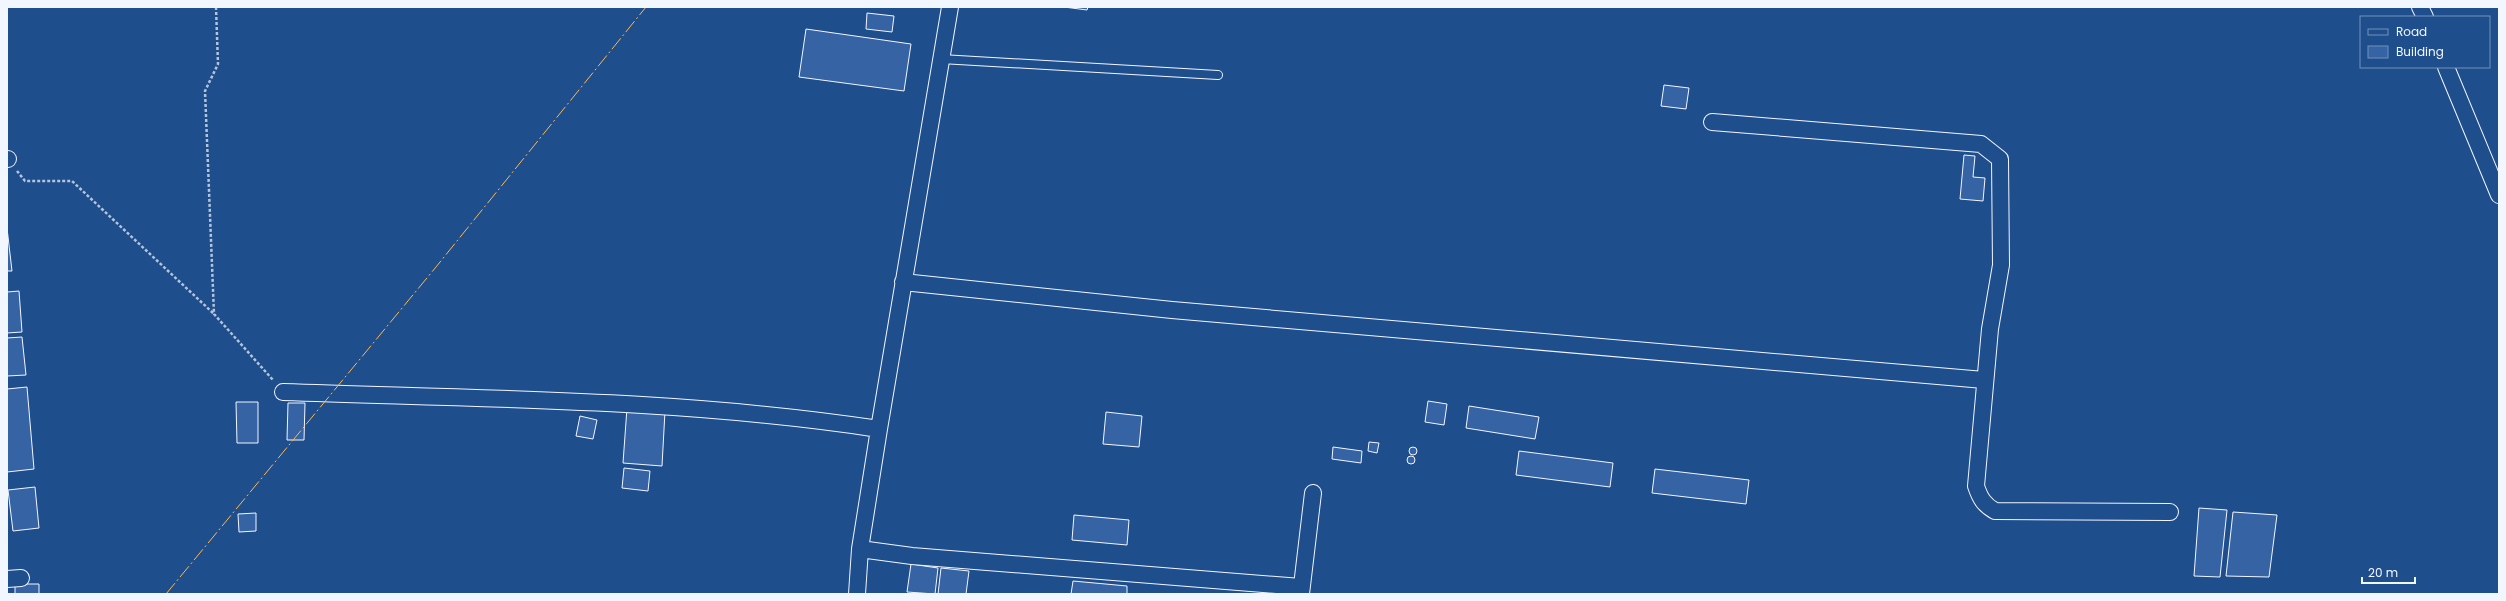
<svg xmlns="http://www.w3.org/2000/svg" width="2506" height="601" font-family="Poppins,sans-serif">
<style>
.building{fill:#3563a3;stroke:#f2f6ff}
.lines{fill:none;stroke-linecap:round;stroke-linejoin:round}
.service-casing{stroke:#f2f6ff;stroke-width:10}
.minor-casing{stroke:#f2f6ff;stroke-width:18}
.path{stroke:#b3c4dc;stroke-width:2.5;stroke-dasharray:3 2;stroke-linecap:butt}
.service{stroke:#1f4e8c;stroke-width:8}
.minor{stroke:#1f4e8c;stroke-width:16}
.power{stroke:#ffb74d;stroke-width:1;stroke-dasharray:14 3 2 3;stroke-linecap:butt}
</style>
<rect width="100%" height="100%" fill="#1f4e8c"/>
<!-- building -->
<path class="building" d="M 1064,7 L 1088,7 L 1087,10 Z
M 867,13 L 894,16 L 892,32 L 866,29 Z
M 806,29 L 911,44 L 904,91 L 799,77 Z
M 1664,85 L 1689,88 L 1686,109 L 1661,106 Z
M 1964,155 L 1975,156 L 1973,177 L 1985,178 L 1983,201 L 1960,199 Z
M 7,228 L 12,271 L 7,271 Z
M 19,291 L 22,332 L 7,333 L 7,292 Z
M 22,337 L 26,375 L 7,376 L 7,338 Z
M 27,387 L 34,469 L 7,472 L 7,389 Z
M 1428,401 L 1447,404 L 1444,425 L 1425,422 Z
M 236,402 L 258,402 L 258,443 L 237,443 Z
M 288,403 L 305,403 L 304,440 L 287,440 Z
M 1469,406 L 1539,417 L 1535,439 L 1466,428 Z
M 627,408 L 665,411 L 662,466 L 623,463 Z
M 1106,412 L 1142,416 L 1139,447 L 1103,444 Z
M 580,416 L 597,420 L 593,439 L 576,436 Z
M 1369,442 L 1379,443 L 1377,453 L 1368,451 Z
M1409 451a4 4 0 1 1 8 0a4 4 0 1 1-8 0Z
M 1333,447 L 1362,451 L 1361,463 L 1332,459 Z
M 1519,451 L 1613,463 L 1610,487 L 1516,475 Z
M1407 460a4 4 0 1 1 8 0a4 4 0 1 1-8 0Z
M 624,468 L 650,471 L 648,491 L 622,488 Z
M 1655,469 L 1749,480 L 1746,504 L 1652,493 Z
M 35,487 L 39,528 L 13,531 L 8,490 Z
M 2199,508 L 2227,510 L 2220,577 L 2194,576 Z
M 2233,512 L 2277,515 L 2269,577 L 2226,576 Z
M 256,513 L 256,531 L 239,532 L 238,514 Z
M 1074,515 L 1129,520 L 1127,545 L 1072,540 Z
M 911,564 L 938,568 L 935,594 L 907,592 Z
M 941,568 L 969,571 L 966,594 L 938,594 Z
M 1073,581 L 1127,586 L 1127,594 L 1071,594 Z
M 15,584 L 39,584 L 39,594 L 15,594 Z"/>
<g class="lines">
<defs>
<path id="service" d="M 941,59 L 1218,75"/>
<path id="minor" d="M 2420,7 L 2425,17
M 2446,67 L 2499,195
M 1712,122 L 1981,144 L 2000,159 L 2001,265 L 1990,329 L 1976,486 C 1980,498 1984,505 1995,511 L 2170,512
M 7,159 L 8,159
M 903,282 L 1172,310 L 1984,380
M 283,392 C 482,399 682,399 879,429
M 860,549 L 912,556 L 1301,587
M 7,579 L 21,578
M 857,594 L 860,549 L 879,429 L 950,7
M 1301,594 L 1313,493"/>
</defs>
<!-- service casing -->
<use href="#service" class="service-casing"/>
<!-- minor casing -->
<use href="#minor" class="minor-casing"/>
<!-- path -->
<path class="path" d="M 216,7 L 218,64 L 205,91 L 214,314 L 273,380
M 17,171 L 25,181 L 72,181 L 213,313"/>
<!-- service -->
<use href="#service" class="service"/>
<!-- minor -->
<use href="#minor" class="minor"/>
<!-- power -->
<path class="power" d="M 166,594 L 436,267 L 646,7"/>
</g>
<!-- border -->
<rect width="2506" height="601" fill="none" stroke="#f2f6ff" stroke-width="16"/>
<!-- legend -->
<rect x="2360" y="16" width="130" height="52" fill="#1f4e8c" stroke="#7391ba"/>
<rect x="2368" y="29" width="20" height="6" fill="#1f4e8c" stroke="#7391ba"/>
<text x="2396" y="36" font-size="12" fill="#f2f6ff">Road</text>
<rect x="2368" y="46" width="20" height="12" fill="#3563a3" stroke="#7391ba"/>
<text x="2396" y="56" font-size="12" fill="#f2f6ff">Building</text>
<!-- scale -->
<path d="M2362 577v6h53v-6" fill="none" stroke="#f2f6ff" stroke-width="2"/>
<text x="2368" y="577" font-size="12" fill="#f2f6ff" stroke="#1f4e8c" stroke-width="3" paint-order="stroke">20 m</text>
</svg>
